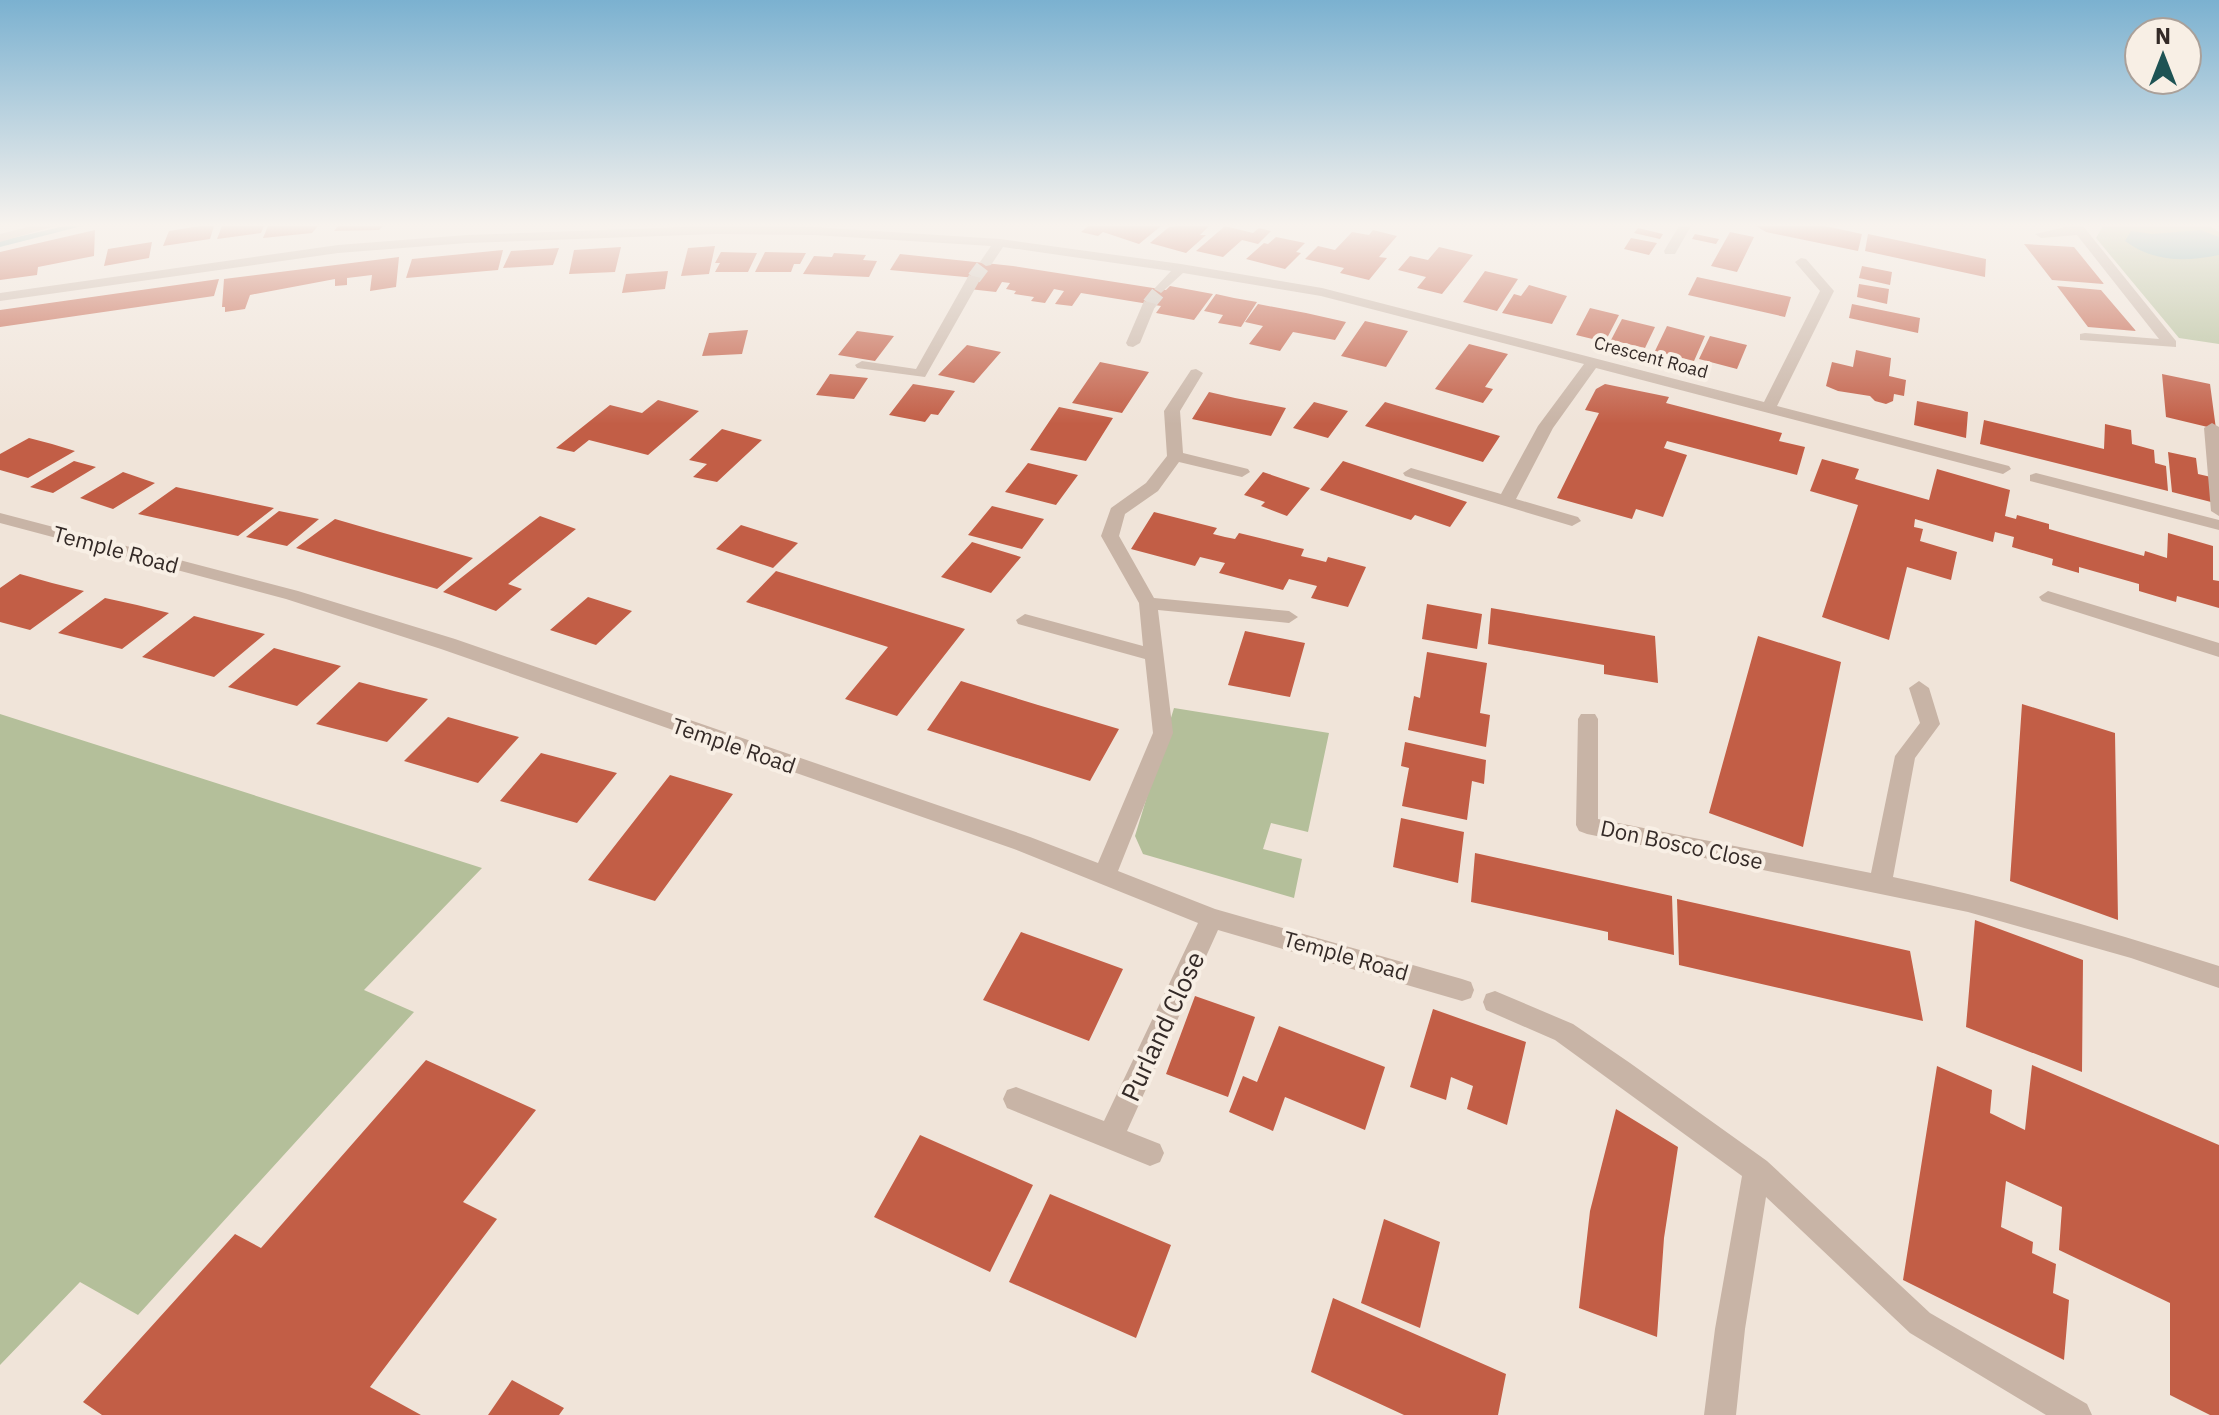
<svg xmlns="http://www.w3.org/2000/svg" width="2219" height="1415" font-family="'IBM Plex Sans',sans-serif">
<style>
.green{fill:#b4bf9a}
.water{fill:#79acac}
.lines{fill:none;stroke-linecap:round;stroke-linejoin:round}
.stream{fill:#79acac;fill-rule:evenodd}
.building{fill:#c25e46}
.minor-tunnel{stroke:#cabfb5;stroke-width:14;stroke-dasharray:14 7;stroke-linecap:butt}
.minor{fill:#c8b4a6;fill-rule:evenodd}
.labels{text-anchor:middle;dominant-baseline:central;stroke-width:8;stroke-linejoin:round;paint-order:stroke}
.far-street-label{font-size:18px;fill:#342a27;stroke:#f8efe5}
.street-label{font-size:22px;fill:#342a27;stroke:#f8efe5}
.near-street-label{font-size:26px;fill:#342a27;stroke:#f8efe5}
</style>
<rect width="100%" height="100%" fill="#f0e4d9"/>
<!-- green -->
<path class="green" d="M 2103,226 L 2210,226 L 2219,232 L 2219,344 L 2179,338 L 2096,238 Z
M 1174,708 L 1329,733 L 1308,832 L 1271,823 L 1263,849 L 1302,859 L 1294,898 L 1143,854 L 1135,836 Z
M 0,714 L 482,868 L 364,990 L 414,1012 L 138,1315 L 80,1282 L 0,1365 Z"/>
<!-- water -->
<path class="water" d="M 2201,230 L 2219,237 L 2219,255 C 2185,262 2153,262 2125,241 L 2131,231 L 2152,234 Z"/>
<g class="lines">
<!-- stream -->
<path class="stream" d="M 65,226 L 82,226 L 0,247 L 0,241 Z"/>
</g>
<!-- building -->
<path class="building" d="M 200,226 L 214,226 L 210,239 L 163,246 L 169,231 Z
M 222,226 L 264,226 L 261,233 L 217,239 Z
M 268,226 L 318,226 L 312,233 L 263,238 Z
M 338,226 L 383,226 L 379,230 L 334,231 Z
M 1088,226 L 1161,226 L 1139,244 L 1103,232 L 1098,236 L 1081,232 Z
M 1176,226 L 1209,226 L 1200,235 L 1206,235 L 1186,253 L 1150,243 L 1169,227 Z
M 1225,226 L 1253,233 L 1259,228 L 1271,231 L 1258,244 L 1242,240 L 1223,257 L 1196,251 Z
M 1756,226 L 1825,226 L 1862,234 L 1858,251 L 1766,232 Z
M 1638,228 L 1663,234 L 1660,239 L 1634,233 Z
M 95,230 L 94,256 L 38,267 L 37,275 L 0,280 L 0,252 Z
M 1373,230 L 1397,236 L 1379,257 L 1387,258 L 1369,280 L 1340,273 L 1344,268 L 1305,259 L 1318,246 L 1335,250 L 1352,232 L 1369,235 Z
M 1730,232 L 1754,237 L 1737,272 L 1711,266 Z
M 1695,234 L 1719,239 L 1716,244 L 1692,239 Z
M 1868,234 L 1986,259 L 1985,277 L 1865,251 Z
M 1276,237 L 1305,243 L 1296,252 L 1301,253 L 1285,269 L 1246,259 L 1264,243 L 1268,244 Z
M 1631,238 L 1657,243 L 1649,255 L 1624,249 Z
M 152,242 L 149,258 L 104,266 L 108,249 Z
M 2024,244 L 2074,247 L 2104,284 L 2052,280 Z
M 715,246 L 709,274 L 681,276 L 688,248 Z
M 621,247 L 615,272 L 569,274 L 574,250 Z
M 1439,247 L 1473,255 L 1442,294 L 1417,288 L 1426,277 L 1398,270 L 1410,256 L 1428,260 Z
M 559,248 L 553,265 L 503,268 L 511,251 Z
M 503,250 L 498,270 L 406,278 L 412,259 Z
M 721,252 L 757,253 L 748,272 L 715,272 L 720,263 L 715,263 Z
M 765,252 L 806,253 L 800,264 L 794,264 L 791,272 L 755,272 Z
M 834,253 L 866,255 L 863,260 L 877,261 L 869,277 L 803,274 L 814,256 L 832,257 Z
M 900,254 L 1013,266 L 1166,290 L 1170,286 L 1213,294 L 1194,320 L 1156,313 L 1161,306 L 1081,293 L 1072,306 L 1055,304 L 1064,291 L 1054,289 L 1045,303 L 1031,301 L 1034,297 L 1014,294 L 1016,291 L 1006,289 L 1010,283 L 1002,282 L 996,292 L 969,289 L 976,278 L 890,270 Z
M 399,257 L 396,287 L 370,291 L 372,275 L 347,278 L 347,285 L 335,286 L 335,279 L 250,295 L 245,309 L 225,312 L 225,307 L 222,307 L 224,279 Z
M 1862,266 L 1892,272 L 1890,285 L 1859,278 Z
M 668,271 L 665,289 L 622,293 L 626,274 Z
M 1485,271 L 1518,279 L 1497,311 L 1463,302 Z
M 1697,277 L 1791,297 L 1785,317 L 1688,295 Z
M 219,279 L 214,296 L 0,327 L 0,310 Z
M 1859,284 L 1889,289 L 1887,304 L 1857,297 Z
M 1529,285 L 1567,296 L 1552,324 L 1502,313 L 1514,294 L 1521,296 Z
M 2057,286 L 2101,290 L 2136,331 L 2088,327 Z
M 1216,294 L 1234,298 L 1257,302 L 1241,327 L 1218,323 L 1223,315 L 1204,311 Z
M 1258,304 L 1306,313 L 1346,322 L 1335,340 L 1293,332 L 1280,351 L 1249,344 L 1263,326 L 1245,322 Z
M 1852,304 L 1920,318 L 1918,333 L 1849,318 Z
M 1590,308 L 1619,315 L 1605,342 L 1576,335 Z
M 1622,319 L 1655,327 L 1645,348 L 1611,340 Z
M 1365,321 L 1408,331 L 1386,367 L 1341,356 Z
M 1667,326 L 1705,336 L 1694,361 L 1655,351 Z
M 748,330 L 742,354 L 702,356 L 709,333 Z
M 857,331 L 894,336 L 875,361 L 838,355 Z
M 1710,336 L 1747,345 L 1737,369 L 1699,359 Z
M 1469,344 L 1508,354 L 1485,387 L 1493,389 L 1483,403 L 1435,389 Z
M 967,345 L 1001,352 L 974,383 L 938,375 Z
M 1856,350 L 1891,358 L 1889,376 L 1906,380 L 1904,396 L 1894,394 L 1893,401 L 1886,404 L 1875,401 L 1870,396 L 1838,391 L 1826,386 L 1832,362 L 1853,367 Z
M 1100,362 L 1149,372 L 1122,413 L 1072,403 Z
M 830,374 L 868,378 L 854,399 L 816,395 Z
M 2162,374 L 2210,384 L 2216,429 L 2166,417 Z
M 913,384 L 955,391 L 938,415 L 931,414 L 925,422 L 889,415 Z
M 1605,384 L 1669,397 L 1666,403 L 1782,433 L 1779,441 L 1805,447 L 1797,475 L 1667,441 L 1664,448 L 1687,455 L 1663,517 L 1636,509 L 1632,519 L 1557,498 L 1599,413 L 1585,410 L 1596,389 Z
M 1209,392 L 1235,398 L 1286,408 L 1271,436 L 1192,419 Z
M 658,400 L 699,411 L 648,455 L 589,440 L 574,452 L 556,448 L 610,405 L 642,413 Z
M 1917,401 L 1968,412 L 1966,438 L 1914,425 Z
M 1314,402 L 1348,411 L 1328,438 L 1293,428 Z
M 1385,402 L 1500,436 L 1483,462 L 1365,426 Z
M 1059,407 L 1113,418 L 1086,461 L 1030,450 Z
M 1984,420 L 2104,449 L 2105,424 L 2131,430 L 2132,444 L 2154,450 L 2155,463 L 2166,466 L 2168,491 L 1980,444 Z
M 722,429 L 762,440 L 717,482 L 693,477 L 707,464 L 689,460 Z
M 29,438 L 52,444 L 75,451 L 28,478 L 0,470 L 0,454 Z
M 2168,452 L 2196,458 L 2198,474 L 2211,477 L 2215,503 L 2172,492 Z
M 1822,459 L 1859,469 L 1855,479 L 1929,500 L 1937,469 L 2010,490 L 2005,516 L 2016,519 L 2017,515 L 2049,524 L 2049,529 L 2144,556 L 2145,551 L 2167,558 L 2168,533 L 2213,546 L 2213,580 L 2219,581 L 2219,608 L 2177,596 L 2176,602 L 2139,591 L 2139,584 L 2079,567 L 2079,573 L 2052,565 L 2053,559 L 2012,547 L 2014,537 L 1995,532 L 1993,542 L 1915,519 L 1914,527 L 1923,529 L 1920,541 L 1957,552 L 1951,580 L 1907,567 L 1889,640 L 1822,617 L 1858,505 L 1810,491 Z
M 74,461 L 96,467 L 53,493 L 30,487 Z
M 1343,461 L 1467,502 L 1450,527 L 1415,515 L 1411,520 L 1320,490 Z
M 1028,463 L 1078,475 L 1056,505 L 1005,492 Z
M 123,472 L 155,483 L 113,509 L 80,498 Z
M 1263,472 L 1310,488 L 1287,516 L 1261,506 L 1265,502 L 1244,495 Z
M 176,487 L 241,501 L 274,508 L 238,536 L 138,514 Z
M 992,506 L 1044,519 L 1022,549 L 968,535 Z
M 279,511 L 319,519 L 287,546 L 246,537 Z
M 1154,512 L 1217,528 L 1213,534 L 1225,537 L 1235,539 L 1239,533 L 1304,549 L 1301,556 L 1314,559 L 1326,562 L 1328,557 L 1366,567 L 1348,607 L 1311,598 L 1317,586 L 1289,579 L 1283,590 L 1219,573 L 1225,563 L 1200,557 L 1195,566 L 1131,549 Z
M 540,516 L 576,529 L 508,584 L 522,589 L 496,611 L 443,592 Z
M 335,519 L 380,532 L 473,558 L 437,589 L 296,548 Z
M 741,525 L 798,543 L 773,568 L 716,549 Z
M 972,542 L 1021,557 L 991,593 L 941,577 Z
M 776,571 L 965,629 L 897,716 L 845,699 L 888,647 L 746,602 Z
M 20,574 L 52,583 L 84,591 L 30,630 L 0,622 L 0,588 Z
M 588,597 L 632,611 L 596,645 L 550,630 Z
M 105,598 L 137,605 L 169,613 L 122,649 L 58,633 Z
M 1427,604 L 1482,614 L 1477,649 L 1422,639 Z
M 1491,608 L 1655,636 L 1658,683 L 1604,674 L 1604,665 L 1488,644 Z
M 194,616 L 229,625 L 265,634 L 214,677 L 142,657 Z
M 1245,631 L 1305,643 L 1290,697 L 1228,685 Z
M 1758,636 L 1841,662 L 1803,847 L 1709,813 Z
M 274,648 L 307,657 L 341,666 L 297,706 L 228,687 Z
M 1427,652 L 1487,663 L 1480,713 L 1490,715 L 1486,747 L 1408,730 L 1414,696 L 1420,698 Z
M 961,681 L 1038,705 L 1119,729 L 1090,781 L 927,730 Z
M 359,682 L 394,691 L 428,699 L 387,742 L 316,724 Z
M 2022,704 L 2115,733 L 2118,920 L 2010,881 Z
M 448,717 L 483,727 L 519,737 L 478,783 L 404,761 Z
M 1405,742 L 1486,760 L 1484,784 L 1472,781 L 1467,820 L 1402,806 L 1409,768 L 1401,766 Z
M 541,753 L 617,773 L 577,823 L 500,801 Z
M 670,775 L 733,794 L 655,901 L 588,880 Z
M 1401,818 L 1464,832 L 1458,883 L 1393,867 Z
M 1475,853 L 1672,896 L 1674,955 L 1608,940 L 1608,932 L 1471,902 Z
M 1677,899 L 1910,951 L 1923,1021 L 1679,965 Z
M 1975,920 L 2083,960 L 2082,1072 L 1966,1027 Z
M 1021,932 L 1123,969 L 1089,1041 L 983,1000 Z
M 1195,996 L 1255,1017 L 1228,1097 L 1166,1074 Z
M 1433,1009 L 1526,1042 L 1507,1125 L 1467,1109 L 1473,1086 L 1451,1077 L 1446,1100 L 1410,1087 Z
M 1279,1026 L 1385,1067 L 1365,1130 L 1285,1097 L 1273,1131 L 1229,1112 L 1243,1076 L 1257,1082 Z
M 426,1060 L 536,1110 L 463,1202 L 497,1219 L 370,1387 L 421,1415 L 102,1415 L 83,1402 L 235,1234 L 261,1248 Z
M 2032,1065 L 2219,1145 L 2219,1415 L 2210,1415 L 2170,1395 L 2170,1303 L 2059,1250 L 2062,1207 L 2006,1181 L 2001,1227 L 2033,1242 L 2032,1253 L 2056,1264 L 2053,1293 L 2069,1300 L 2064,1360 L 1903,1280 L 1937,1066 L 1992,1090 L 1990,1113 L 2025,1130 Z
M 1616,1109 L 1678,1147 L 1664,1238 L 1657,1337 L 1579,1308 L 1590,1211 Z
M 920,1135 L 1033,1185 L 990,1272 L 874,1217 Z
M 1050,1194 L 1171,1245 L 1136,1338 L 1009,1282 Z
M 1384,1219 L 1440,1242 L 1420,1328 L 1361,1303 Z
M 1333,1298 L 1506,1374 L 1498,1415 L 1404,1415 L 1311,1372 Z
M 512,1380 L 564,1408 L 559,1415 L 488,1415 Z"/>
<g class="lines">
<!-- minor-tunnel -->
<path class="minor-tunnel" d="M 974,278 L 986,262
M 1149,304 L 1161,289"/>
<!-- minor -->
<path class="minor" d="M 32,226 L 55,226 L 0,242 L 0,234 Z
M 712,226 L 814,227 L 1000,239 L 1181,264 L 1322,288 L 1764,402 L 1820,291 L 1795,262 L 1801,258 L 1806,259 L 1834,291 L 1777,406 L 2009,466 L 2011,469 L 2003,474 L 1596,368 L 1553,428 L 1516,499 L 1578,517 L 1581,521 L 1572,526 L 1405,476 L 1403,473 L 1411,468 L 1501,494 L 1538,426 L 1584,364 L 1321,296 L 1183,273 L 1161,293 L 1154,289 L 1171,271 L 1003,247 L 991,265 L 986,266 L 980,262 L 991,246 L 814,235 L 716,234 L 467,243 L 338,253 L 0,301 L 0,293 L 338,245 L 467,235 Z
M 1679,226 L 1691,226 L 1675,254 L 1665,254 L 1664,251 Z
M 2070,226 L 2083,226 L 2176,341 L 2176,347 L 2080,340 L 2080,334 L 2085,333 L 2159,339 L 2077,235 L 2041,238 L 2035,234 Z
M 969,275 L 981,278 L 925,377 L 857,368 L 855,365 L 862,361 L 916,369 Z
M 1144,301 L 1156,304 L 1140,343 L 1133,347 L 1128,346 L 1126,343 Z
M 1196,369 L 1203,373 L 1180,411 L 1183,453 L 1248,469 L 1250,472 L 1242,477 L 1179,462 L 1158,491 L 1125,514 L 1119,536 L 1154,598 L 1289,611 L 1298,617 L 1289,623 L 1158,610 L 1173,733 L 1118,871 L 1215,909 L 1462,979 L 1471,982 L 1474,990 L 1471,998 L 1462,1001 L 1218,930 L 1127,1131 L 1160,1144 L 1164,1153 L 1160,1162 L 1150,1166 L 1007,1108 L 1003,1099 L 1007,1090 L 1016,1087 L 1104,1121 L 1198,923 L 1014,849 L 441,649 L 286,599 L 0,523 L 0,513 L 298,591 L 455,639 L 1030,837 L 1098,863 L 1153,733 L 1145,659 L 1018,624 L 1016,620 L 1025,614 L 1143,646 L 1139,603 L 1101,536 L 1111,508 L 1146,483 L 1167,456 L 1164,411 L 1191,370 Z
M 2212,423 L 2219,427 L 2219,516 L 2211,511 L 2204,428 Z
M 2036,473 L 2219,520 L 2219,530 L 2030,481 L 2030,475 Z
M 2048,591 L 2219,643 L 2219,657 L 2042,601 L 2039,597 Z
M 1919,681 L 1929,688 L 1940,724 L 1915,758 L 1893,877 C 2004,900 2112,932 2219,966 L 2219,988 L 2131,958 L 1968,912 L 1587,834 L 1579,831 L 1576,825 L 1578,719 L 1581,714 L 1595,714 L 1598,719 L 1598,819 L 1871,873 L 1895,756 L 1920,723 L 1909,688 Z
M 1495,991 L 1573,1024 L 1630,1063 L 1767,1161 L 1930,1313 L 2087,1404 L 2092,1415 L 2046,1415 L 1910,1333 L 1766,1197 L 1745,1329 L 1736,1415 L 1704,1415 L 1715,1329 L 1742,1176 L 1555,1040 L 1486,1010 L 1483,1002 L 1486,994 Z"/>
</g>
<!-- sky -->
<linearGradient id="sky" x2="0" y2="1"><stop stop-color="#7bb1d0"/><stop offset="0.53" stop-color="#f8f3ee"/><stop offset="1" stop-color="#f8f3ee" stop-opacity="0"/></linearGradient>
<rect width="2219" height="424" fill="url(#sky)"/>
<g class="labels">
<!-- far-street labels -->
<g class="far-street-label">
<text transform="translate(1651 357) rotate(15)">Crescent Road</text>
</g>
<!-- street labels -->
<g class="street-label">
<text transform="translate(116 549) rotate(15)">Temple Road</text>
<text transform="translate(734 745) rotate(19)">Temple Road</text>
<text transform="translate(1682 844) rotate(12)">Don Bosco Close</text>
<text transform="translate(1346 955) rotate(16)">Temple Road</text>
</g>
<!-- near-street labels -->
<g class="near-street-label">
<text transform="translate(1162 1026) rotate(-65)">Purland Close</text>
</g>
</g>
<!-- north arrow -->
<g transform="translate(2163 56)"><circle r="38" fill="#f8efe5" stroke="#aaa099" stroke-width="2"/>
<path d="M0-6L14 30L0 20L-14 30Z" fill="#1e5354"/>
<text y="-12" font-size="22" font-weight="bold" text-anchor="middle" fill="#342a27">N</text>
</g>
</svg>
